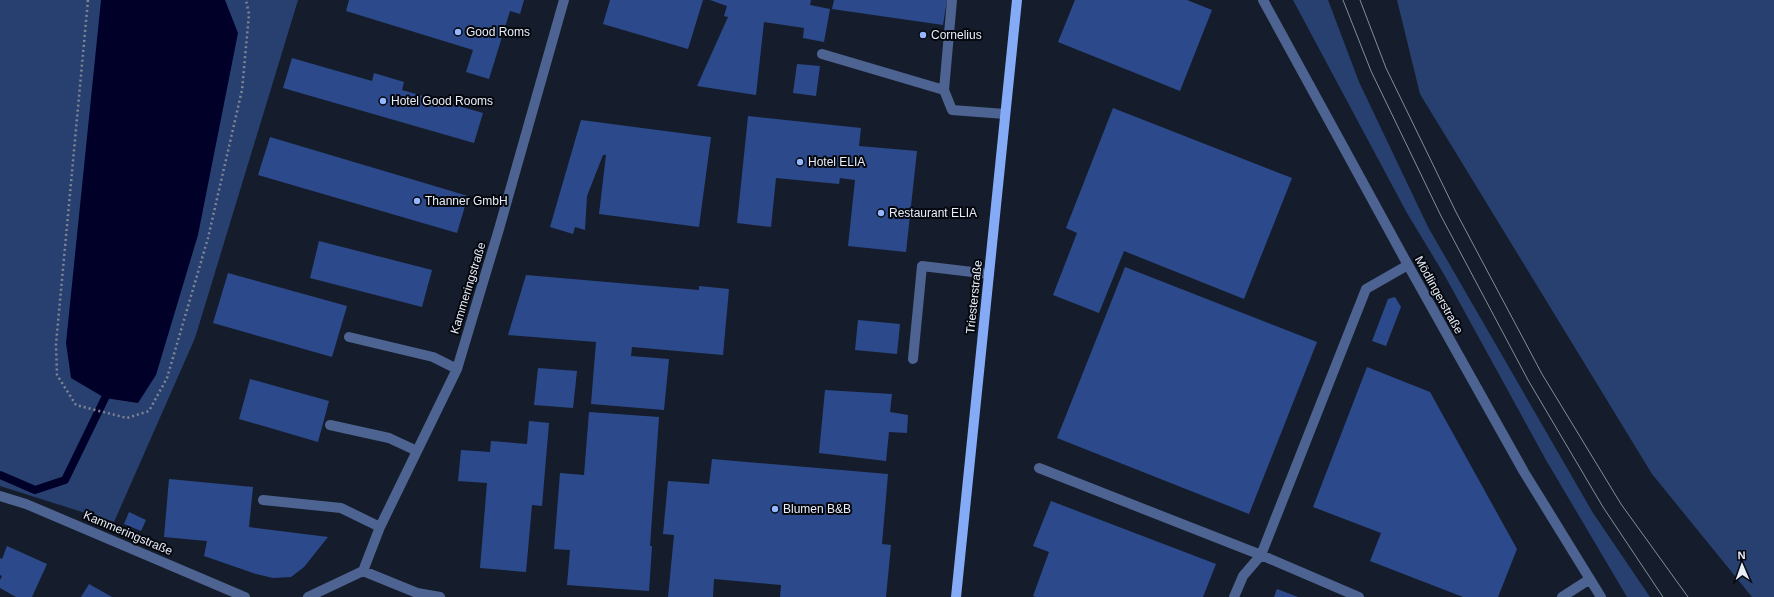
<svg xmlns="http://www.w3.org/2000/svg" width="1774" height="597" font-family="Arial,sans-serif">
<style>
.green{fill:#284070}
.water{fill:#000029}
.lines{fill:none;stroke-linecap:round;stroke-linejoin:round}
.stream{stroke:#000029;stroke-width:8}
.building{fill:#2c4a8b}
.path{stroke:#7f8592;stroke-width:2.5;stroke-dasharray:2 3;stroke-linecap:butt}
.minor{stroke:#4d6391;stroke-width:10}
.major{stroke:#85abf7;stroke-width:10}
.tram{stroke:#858c99;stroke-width:1}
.poi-dot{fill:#94b7fd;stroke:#05070e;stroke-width:1.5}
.labels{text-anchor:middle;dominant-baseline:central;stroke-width:4;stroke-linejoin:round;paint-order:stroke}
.poi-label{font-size:12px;fill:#e8edf8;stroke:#05070e;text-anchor:start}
.street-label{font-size:12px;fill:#e8edf8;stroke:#05070e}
</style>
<rect width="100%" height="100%" fill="#151d2c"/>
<!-- green -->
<path class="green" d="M 0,0 L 298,0 L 195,338 L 114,522 L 0,486 Z
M 1293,0 L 1328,0 L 1359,82 L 1428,227 L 1593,513 L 1650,597 L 1627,597 L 1546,460 L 1445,276 L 1407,213 Z
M 1397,0 L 1774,0 L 1774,597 L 1752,597 L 1652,474 L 1420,94 Z"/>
<!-- water -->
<path class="water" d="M 101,0 L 225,0 L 238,33 L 198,235 L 156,375 L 138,403 L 105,398 L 71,378 L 66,343 Z"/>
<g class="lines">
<!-- stream -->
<path class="stream" d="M 0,475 L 35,490 L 65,480 L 105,398"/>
</g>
<!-- building -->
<path class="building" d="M 349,0 L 524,0 L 520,14 L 510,11 L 489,79 L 466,72 L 473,50 L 346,11 Z
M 610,0 L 703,0 L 688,49 L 603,24 Z
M 710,0 L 811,0 L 810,5 L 830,9 L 824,42 L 803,38 L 804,28 L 764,22 L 756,95 L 697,86 L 728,17 L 724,16 L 727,6 Z
M 834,0 L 947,0 L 943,25 L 832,9 Z
M 1075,0 L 1187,0 L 1212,10 L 1180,91 L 1058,42 Z
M 292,58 L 372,81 L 374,73 L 404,82 L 402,90 L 483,113 L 474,143 L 283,88 Z
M 797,64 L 820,66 L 816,96 L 793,93 Z
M 1113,108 L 1292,178 L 1244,299 L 1124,251 L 1099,313 L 1053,295 L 1077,233 L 1066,228 Z
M 748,116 L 861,128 L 859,146 L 917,151 L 906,252 L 848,246 L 855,180 L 840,178 L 839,184 L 776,178 L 771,227 L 737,223 Z
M 581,120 L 711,137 L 699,227 L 599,214 L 606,155 L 603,155 L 587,196 L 585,230 L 575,227 L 573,234 L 550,227 Z
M 270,137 L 468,196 L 457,233 L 258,175 Z
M 319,241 L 432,270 L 422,307 L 310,278 Z
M 1125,267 L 1317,342 L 1249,514 L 1057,438 Z
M 228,273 L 347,306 L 332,357 L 213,323 Z
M 526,275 L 699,290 L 699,286 L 729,289 L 723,355 L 632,347 L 631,356 L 669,359 L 664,410 L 591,404 L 596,342 L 508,335 Z
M 1395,297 L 1401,307 L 1386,346 L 1372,341 L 1388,299 Z
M 858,320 L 900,324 L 897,354 L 855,350 Z
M 1367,367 L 1430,392 L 1517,549 L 1498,597 L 1463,597 L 1370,561 L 1381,533 L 1313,507 Z
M 538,368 L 577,371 L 573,408 L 534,405 Z
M 250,379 L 329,401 L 318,442 L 239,419 Z
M 825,390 L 892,394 L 890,412 L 908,415 L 907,433 L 889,432 L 886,461 L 819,453 Z
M 589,412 L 659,417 L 650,546 L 652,546 L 649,591 L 567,585 L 570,550 L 554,549 L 560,473 L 584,475 Z
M 529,421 L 549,423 L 542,506 L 532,505 L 526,572 L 480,568 L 487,483 L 458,481 L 461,450 L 490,452 L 491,441 L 527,444 Z
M 712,459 L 888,474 L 882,544 L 891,545 L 886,597 L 780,597 L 781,585 L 714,579 L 713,597 L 668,597 L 674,535 L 663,534 L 668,481 L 709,484 Z
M 169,479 L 253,487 L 249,527 L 328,537 L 304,567 L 291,577 L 273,578 L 256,574 L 204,556 L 207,541 L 164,537 Z
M 1051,501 L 1216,564 L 1203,597 L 1036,597 L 1033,596 L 1049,552 L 1033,546 Z
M 129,512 L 146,520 L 141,531 L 124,524 Z
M 7,546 L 47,564 L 32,597 L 16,597 L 0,588 L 0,580 L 2,576 L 0,575 L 0,558 L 2,559 Z
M 89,584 L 112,597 L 81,597 Z
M 1277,589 L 1298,597 L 1274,597 Z"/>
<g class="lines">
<!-- path -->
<path class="path" d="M 88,0 L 56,344 L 57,375 L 76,405 L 127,418 L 149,411 L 167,378 L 208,238 L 242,90 L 249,14 L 246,0"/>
<!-- minor -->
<path class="minor" d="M 1263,0 L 1408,265 L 1524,472 L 1601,597
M 822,54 L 944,90 L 952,110 L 1005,114
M 944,90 L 952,0
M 349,337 L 433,357 L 457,369
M 913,359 L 922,266 L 989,274
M 330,425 L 389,438 L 417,451
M 1039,468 L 1261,555 L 1243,576 L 1234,597
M 0,496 L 26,504 L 245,597
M 263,500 L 341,508 L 380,527
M 363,571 L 417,593 L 440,597
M 308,597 L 363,571 L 380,527 L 457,369 L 499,229 L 564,0
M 1359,597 L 1261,555 L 1366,289 L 1408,265
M 1562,597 L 1590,579"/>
<!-- major -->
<path class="major" d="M 956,597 L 1017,0"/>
<!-- tram -->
<path class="tram" d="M 1343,0 L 1371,71 L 1441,216 L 1528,380 L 1603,507 L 1663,597
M 1360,0 L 1386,68 L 1456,212 L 1542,374 L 1621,504 L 1688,597"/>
</g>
<!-- markers -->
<g class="poi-dot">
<circle cx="458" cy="32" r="4"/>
<circle cx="923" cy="35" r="4"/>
<circle cx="383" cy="101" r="4"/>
<circle cx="800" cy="162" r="4"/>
<circle cx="417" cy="201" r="4"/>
<circle cx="881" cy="213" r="4"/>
<circle cx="775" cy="509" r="4"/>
</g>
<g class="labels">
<!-- poi labels -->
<g class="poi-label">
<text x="466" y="32">Good Roms</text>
<text x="931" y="35">Cornelius</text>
<text x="391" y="101">Hotel Good Rooms</text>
<text x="808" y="162">Hotel ELIA</text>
<text x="425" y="201">Thanner GmbH</text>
<text x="889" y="213">Restaurant ELIA</text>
<text x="783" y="509">Blumen B&amp;B</text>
</g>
<!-- street labels -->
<g class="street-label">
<text transform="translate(468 288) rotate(-73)">Kammeringstraße</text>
<text transform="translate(1439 295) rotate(61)">Mödlingerstraße</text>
<text transform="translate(974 297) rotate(-84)">Triesterstraße</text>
<text transform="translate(128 533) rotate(23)">Kammeringstraße</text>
</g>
</g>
<!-- north arrow -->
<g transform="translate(1742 565) rotate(358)" stroke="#05070e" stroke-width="3" paint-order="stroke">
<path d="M0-3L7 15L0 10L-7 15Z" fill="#e8edf8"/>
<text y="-6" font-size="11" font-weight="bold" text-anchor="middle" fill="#e8edf8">N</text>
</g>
</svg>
